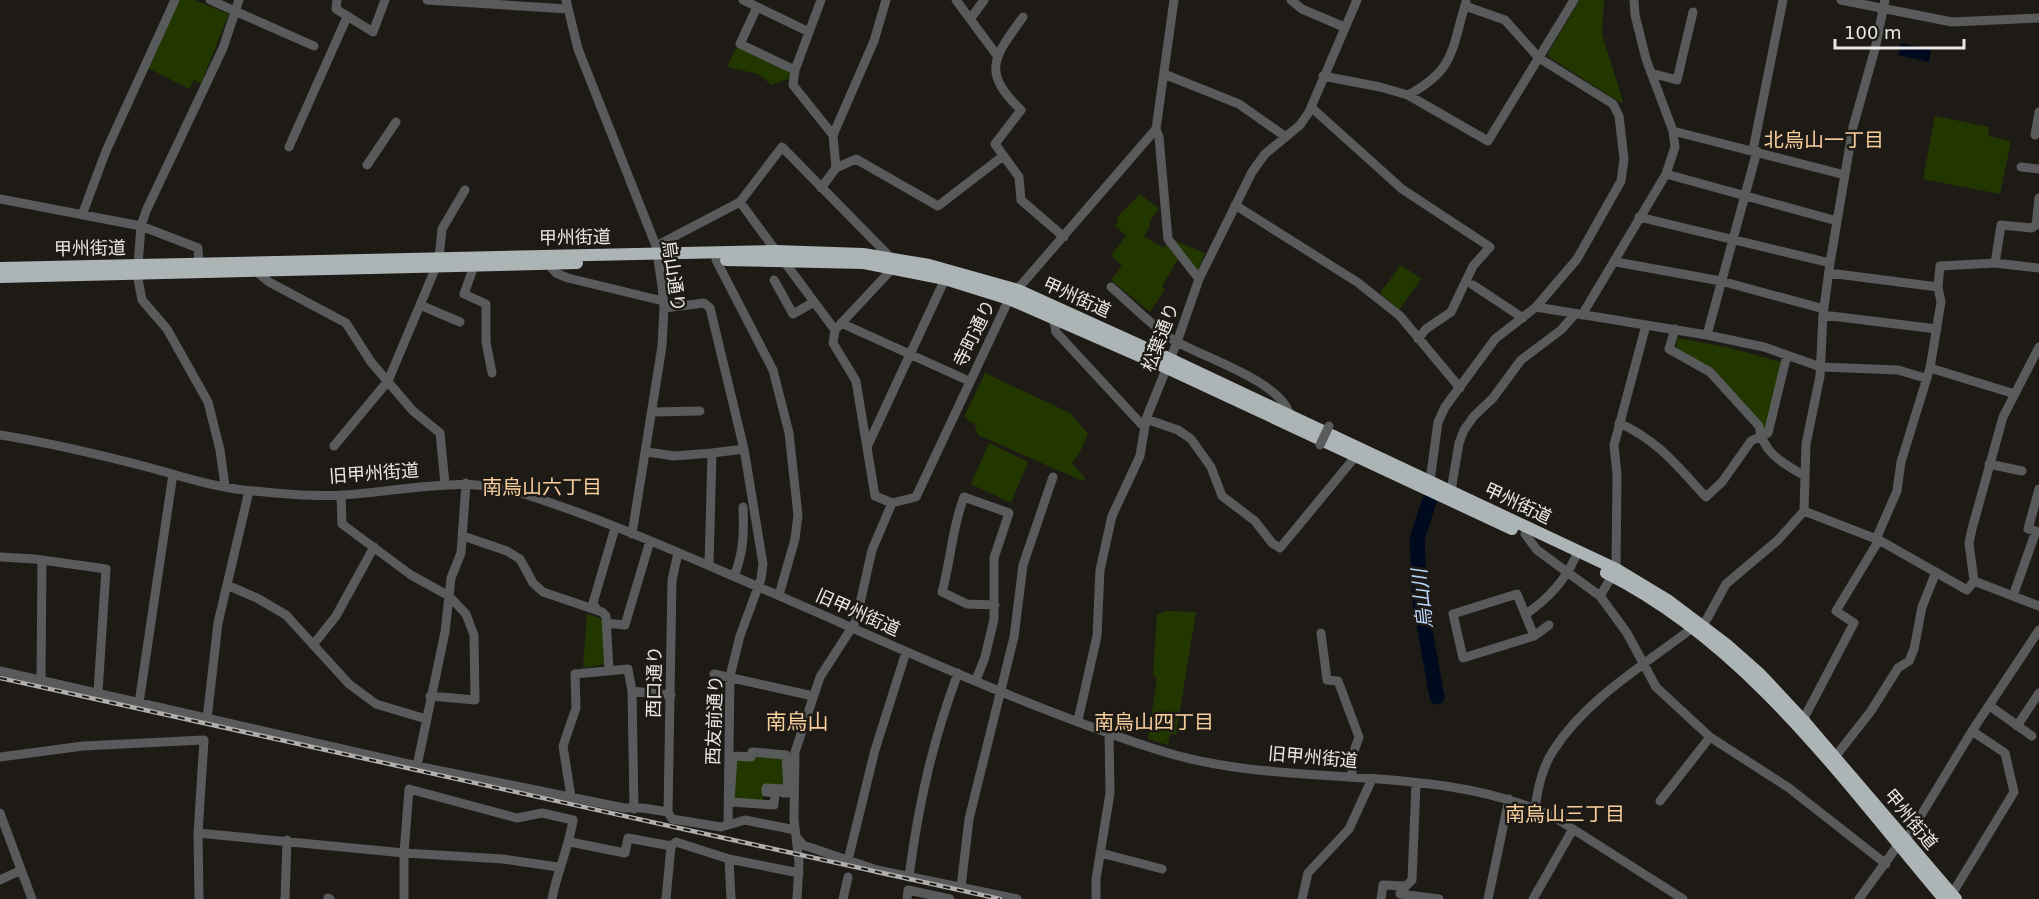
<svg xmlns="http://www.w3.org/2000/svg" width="2039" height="899" font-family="'DejaVu Sans','Noto Sans JP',sans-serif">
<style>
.green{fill:#223700}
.water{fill:#000a1e}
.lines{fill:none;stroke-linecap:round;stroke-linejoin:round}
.river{stroke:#000a1e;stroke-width:15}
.minor{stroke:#585a5b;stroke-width:9}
.highway{stroke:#adb4b5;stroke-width:12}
.rail-casing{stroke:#b1afad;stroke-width:4.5}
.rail{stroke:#1e1b17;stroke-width:2;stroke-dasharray:7;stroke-linecap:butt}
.minor-bridge{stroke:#585a5b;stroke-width:9}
.labels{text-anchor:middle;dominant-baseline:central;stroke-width:5;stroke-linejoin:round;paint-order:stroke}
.street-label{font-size:18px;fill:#eae8e6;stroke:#1e1b17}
.neighbourhood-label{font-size:20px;fill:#f9ce9d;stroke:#1e1b17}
.water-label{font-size:20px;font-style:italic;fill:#b8d7fc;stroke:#1e1b17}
.quarter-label{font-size:21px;fill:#f9ce9d;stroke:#1e1b17}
</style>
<rect width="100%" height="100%" fill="#1e1b17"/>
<!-- green -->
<path class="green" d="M 179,0 L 194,0 L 229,14 L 201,84 L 194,80 L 189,89 L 148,68 Z
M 1580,0 L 1604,0 L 1602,34 L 1623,102 L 1621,103 L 1549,57 L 1548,53 Z
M 738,45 L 790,70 L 790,78 L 772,85 L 758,74 L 727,67 Z
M 1935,116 L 1989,127 L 1988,136 L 2011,141 L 2000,194 L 1923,179 Z
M 1140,194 L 1159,209 L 1149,222 L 1151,224 L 1144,236 L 1164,248 L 1167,244 L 1178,259 L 1162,286 L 1165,289 L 1150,312 L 1111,280 L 1122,266 L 1111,255 L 1126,236 L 1115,226 L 1119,221 L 1116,218 Z
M 1171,239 L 1205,253 L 1198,271 Z
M 1401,265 L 1421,279 L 1399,310 L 1380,293 Z
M 1677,338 L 1726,347 L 1781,362 L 1766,432 L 1762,424 L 1676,348 Z
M 985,373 L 1070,413 L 1088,434 L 1079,454 L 1072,463 L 1085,478 L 1083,481 L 978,435 L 975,425 L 964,417 Z
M 989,443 L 1028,462 L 1011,503 L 971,484 Z
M 1167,611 L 1196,612 L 1176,735 L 1170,734 L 1168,745 L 1148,739 L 1157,678 L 1153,676 L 1157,614 Z
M 587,614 L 600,618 L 604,623 L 605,664 L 583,668 Z
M 786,755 L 786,786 L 764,790 L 763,803 L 731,801 L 734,757 Z"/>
<!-- water -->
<path class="water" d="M 1901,43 L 1931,49 L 1929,62 L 1898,55 Z"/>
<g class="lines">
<!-- river -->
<path class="river" d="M 1429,502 L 1417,539 L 1420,602 L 1437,697"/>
<!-- minor -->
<path class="minor" d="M 210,0 L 314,46
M 337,0 L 336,9 L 373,32 L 385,0
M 427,0 L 568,9
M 566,0 L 578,49 L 656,246 L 662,286 L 664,308 L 662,346 L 632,534
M 743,0 L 809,32
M 821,0 L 795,70 L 793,85 L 833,135
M 956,0 L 996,54
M 1291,0 L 1302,9 L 1344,27
M 1841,0 L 1952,22 L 2039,18
M 757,7 L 740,44 L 795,70
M 1023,17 C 995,56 980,71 1021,110 L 995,144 L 1019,177 L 1021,200 L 1064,237
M 971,18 L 984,0
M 1651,73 L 1677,80 L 1693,12
M 1164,74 L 1239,104 L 1286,137
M 1323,76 L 1380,87 L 1408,95 L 1488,141 L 1574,0
M 1408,95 C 1456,69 1451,50 1466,2
M 1312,108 L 1402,189 L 1490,247 L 1473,266 L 1451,312 L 1426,329 L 1418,339
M 1156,129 L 1159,137 L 1168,239 L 1199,279
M 1673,131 L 1845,175
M 2035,135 L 2039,112
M 289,147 L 347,17
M 1753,150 L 1783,0
M 367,165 L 396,122
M 2021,167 L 2039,169
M 836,168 L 856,159 L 938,206 L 1003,156
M 1666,174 L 1837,221
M 821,188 L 836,168 L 833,135 L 874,41 L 886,0
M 0,199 L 141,226 L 198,248 L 199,264
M 740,202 L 776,251
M 1235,205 L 1357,282 L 1400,316 L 1460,388
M 82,215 L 106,151 L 175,0
M 1639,217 L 1830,263
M 656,246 L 740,202 L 782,147 L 892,259
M 439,258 L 442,229 L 465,190
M 716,260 L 773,370 L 789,433 L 798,515 L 795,539 L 779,595
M 783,260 L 835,330
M 1616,262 L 1721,281 L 1824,309
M 1995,263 L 2001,225 L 2032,228 L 2036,225 L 2039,198
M 548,264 L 556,273 L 568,278 L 663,301
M 138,265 L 141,226 L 146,211 L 223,48 L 239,0
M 474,266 L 464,294 L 486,304 L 486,342 L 492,373
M 257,272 L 269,282 L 346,323 L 371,362 L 413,411 L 440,433 L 445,484
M 1829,273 L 1938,287
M 137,274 L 142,300 L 167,329 L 208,402 L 220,450 L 225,486
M 774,280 L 793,314 L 814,302
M 1473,285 L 1523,318
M 1111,287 C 1131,304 1150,324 1172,339 C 1200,357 1283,381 1290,416
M 420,305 L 460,322
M 1536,307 L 1707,335 L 1764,347 L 1821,367 L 1898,370 L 1925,378
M 664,308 L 704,303 L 710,308 L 744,449 L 763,564 L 761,579 L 740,636 L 730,676 L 728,823
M 1582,315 L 1666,174 L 1675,147 L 1673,131 L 1646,59 L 1635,15 L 1634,0
M 1823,315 L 1937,329
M 1053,317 L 1056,332 L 1144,427
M 841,323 L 969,381
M 1675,329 L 1669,349 L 1710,372 L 1759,426 C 1763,453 1781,462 1803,475
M 1707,335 L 1757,151
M 1930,368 L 2015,394
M 654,412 L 700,411
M 1146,419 L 1178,430 L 1191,439 L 1211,467 L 1222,496 L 1255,521 L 1272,543 L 1280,548 L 1355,457
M 1619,423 C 1659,441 1677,466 1706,497 L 1722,482 L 1751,441 L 1768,433 L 1787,355
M 0,435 C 51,443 101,455 151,468 C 184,477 220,489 254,491 C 283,494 315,497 344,495 C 404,491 461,475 521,493 C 591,515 659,544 726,573 C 868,633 1008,701 1155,749 C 1284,792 1430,759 1554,817 L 1683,899
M 334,446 L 388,381 L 436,267
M 867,447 L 945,279
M 647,452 L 674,456 L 712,453 L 709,566
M 712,453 L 744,449
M 1989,464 L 2022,471
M 1430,481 L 1438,422 L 1445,407 L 1495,339 L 1536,307 L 1577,259 L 1621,181 L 1624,159 L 1619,116 L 1613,104 L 1539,58 L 1505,20 L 1465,6
M 1451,491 L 1459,443 L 1464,430 L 1474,416 L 1493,398 L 1521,360 L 1561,330 L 1575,314
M 341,495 L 342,524 L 411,575 L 449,596 L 466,614 L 474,635 L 475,700 L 430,696
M 892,503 L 875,496 L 856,381 L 833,343 L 835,330 L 893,268
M 1804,511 L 1806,444 L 1820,376 L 1823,315 L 1830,263 L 1853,127 L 1875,49 L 1885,0
M 1804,511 L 1879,540 L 1967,590 L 1974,581 L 1969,543 L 1972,529 L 2003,417 L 2039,347
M 1525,534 L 1537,550 L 1600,596 L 1627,633 L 1656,687 L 1710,737 L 1789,788 L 1886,864
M 463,536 L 507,551 L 520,559 L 533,583 L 543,592 L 602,612 L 606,616 L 609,671
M 1876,539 L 1897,491 L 1901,462 L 1930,368 L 1941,302 L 1938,287 L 1940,266 L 1995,263 L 2039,268
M 0,557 L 35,559 L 106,569 L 98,692
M 1616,569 L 1617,475 L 1614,445 L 1646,325
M 734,576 C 744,552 744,532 743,507
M 1974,581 L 2039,606
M 227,585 L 257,598 L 286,615 L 349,684 L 376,704 L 426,719
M 1600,596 L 1612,576
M 2013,596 L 2036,531 L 2028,529 L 2039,489
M 597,610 L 593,603 L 615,528
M 1526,614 C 1548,599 1564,582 1575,558
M 606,623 L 625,625 L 650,541
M 1703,626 L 1726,584 L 1778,540 L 1804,511
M 1321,633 L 1327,680 L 1338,681 L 1359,737 L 1353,754 L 1352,777
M 1534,636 L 1517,594 L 1453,614 L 1463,658 L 1534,636 L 1549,625
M 313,645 L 336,616 L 374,547
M 0,671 L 417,766 L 624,808 L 643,808 L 668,812 L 672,819 L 721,827 L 745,820 L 795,830
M 714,674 L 813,696
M 41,680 L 42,560
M 976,680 L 985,657 L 994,619 L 994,558 L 1009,513 L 964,497 C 952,527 951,560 942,592 L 967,604 L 995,605
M 632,691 L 671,695
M 139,703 L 173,474
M 1990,706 L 2032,736
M 207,719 L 218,623 L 249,491
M 1078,720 L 1097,636 L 1100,570 L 1112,516 L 1140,456 L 1146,419 L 1177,342 L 1199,279 L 1252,172 L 1265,154 L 1300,125 L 1309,112 L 1357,0
M 1803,720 L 1854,623 L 1836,611 L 1879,540
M 2017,726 L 2039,693
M 752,752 L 786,755 L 788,793 L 783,793 L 784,789 L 766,788 L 766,792 L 775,793 L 774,805 L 730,802 L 733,756 L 751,757 Z
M 0,757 L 83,746 L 204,740 L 198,833 L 199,899
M 1835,757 L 1871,711 L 1898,668 L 1909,661 L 1914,649 L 1922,607 L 1936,572
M 417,766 L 445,632 L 451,578 L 461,553 L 466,483
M 571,797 L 563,746 L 576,708 L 575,674 L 628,669 L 632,691 L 634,809
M 1660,801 L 1710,737
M 1535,808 C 1538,788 1542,768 1553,751 C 1585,700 1644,665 1691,629
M 668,812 L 672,580 L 678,553
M 0,813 L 32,899
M 198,833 L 404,853 L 503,859 L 558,867
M 797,838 L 803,845 L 877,870 L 1017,899
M 570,842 L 625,853 L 628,838 L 671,846 L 676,842 L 729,859 L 799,873
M 1101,853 L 1162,869
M 729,859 L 731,899
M 848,860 L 875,750 L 906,652
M 909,876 C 919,802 932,743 958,673
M 0,880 L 21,870
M 1401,886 L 1400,894 L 1439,899
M 961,887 L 969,819 L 1014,637 L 1023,565 L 1053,477
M 1952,894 L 2014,792 L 2005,753 L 1972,731
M 328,898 L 330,899
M 285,899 L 287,840
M 404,899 L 404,853 L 409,789 L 517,818 L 542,813 L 573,820 C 569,848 557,871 552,899
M 666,899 L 671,846
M 797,899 L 799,862 L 794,819 L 795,752 L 820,677 L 856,621 L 872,550 L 892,503 L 916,497 L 1009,299 L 1156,129 L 1174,0
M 843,899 L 848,877
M 907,899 L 908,890 L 950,899
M 1096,899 L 1096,879 L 1110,793 L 1109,732
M 1302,899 L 1308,873 L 1349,829 L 1372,779
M 1381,899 L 1383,885 L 1406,886 L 1412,880 L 1416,783
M 1488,899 L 1509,799
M 1533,899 L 1573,829
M 1859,899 L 1898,845 L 1909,835 L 1972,731 L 2039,630"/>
<!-- highway -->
<path class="highway" d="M 726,260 L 864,263 L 945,279 L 1009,299 L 1167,368 L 1512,529
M 0,268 L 776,251 L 863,254 L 929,265 L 1018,290 L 1170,359 L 1616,569 L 1669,601 L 1726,644 L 1760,674 L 1803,720 L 1956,899
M 0,277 L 577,263
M 1606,573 C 1748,644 1844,781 1944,899"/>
<defs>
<path id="rail" d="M 0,678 L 1000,899"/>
</defs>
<!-- rail casing -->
<use href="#rail" class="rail-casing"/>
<!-- rail -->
<use href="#rail" class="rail"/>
<!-- minor-bridge -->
<path class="minor-bridge" d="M 1320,445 L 1329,426"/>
</g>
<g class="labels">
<!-- street labels -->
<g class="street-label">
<text transform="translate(575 237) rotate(-1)">甲州街道</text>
<text transform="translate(90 248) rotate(-1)">甲州街道</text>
<text transform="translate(674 276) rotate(82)">烏山通り</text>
<text transform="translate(1077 297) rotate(24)">甲州街道</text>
<text transform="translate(974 333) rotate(-64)">寺町通り</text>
<text transform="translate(1160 337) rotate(-69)">松葉通り</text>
<text transform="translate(374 473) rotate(-4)">旧甲州街道</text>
<text transform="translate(1518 503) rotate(25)">甲州街道</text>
<text transform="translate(858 612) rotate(24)">旧甲州街道</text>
<text transform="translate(654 682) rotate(-89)">西口通り</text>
<text transform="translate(714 720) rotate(-88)">西友前通り</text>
<text transform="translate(1313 757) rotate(5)">旧甲州街道</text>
<text transform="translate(1911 819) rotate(50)">甲州街道</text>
</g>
<!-- neighbourhood labels -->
<g class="neighbourhood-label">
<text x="1824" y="140">北烏山一丁目</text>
<text x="542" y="487">南烏山六丁目</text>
<text x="1154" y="722">南烏山四丁目</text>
<text x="1565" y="814">南烏山三丁目</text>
</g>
<!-- water labels -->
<g class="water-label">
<text transform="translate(1422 599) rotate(-96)">烏山川</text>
</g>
<!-- quarter labels -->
<g class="quarter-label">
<text x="797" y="722">南烏山</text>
</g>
</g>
<!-- scale -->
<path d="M1835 39v9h129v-9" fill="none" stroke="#eae8e6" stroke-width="3"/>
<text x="1844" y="39" font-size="18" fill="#eae8e6" stroke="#1e1b17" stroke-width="4.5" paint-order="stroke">100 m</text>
</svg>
